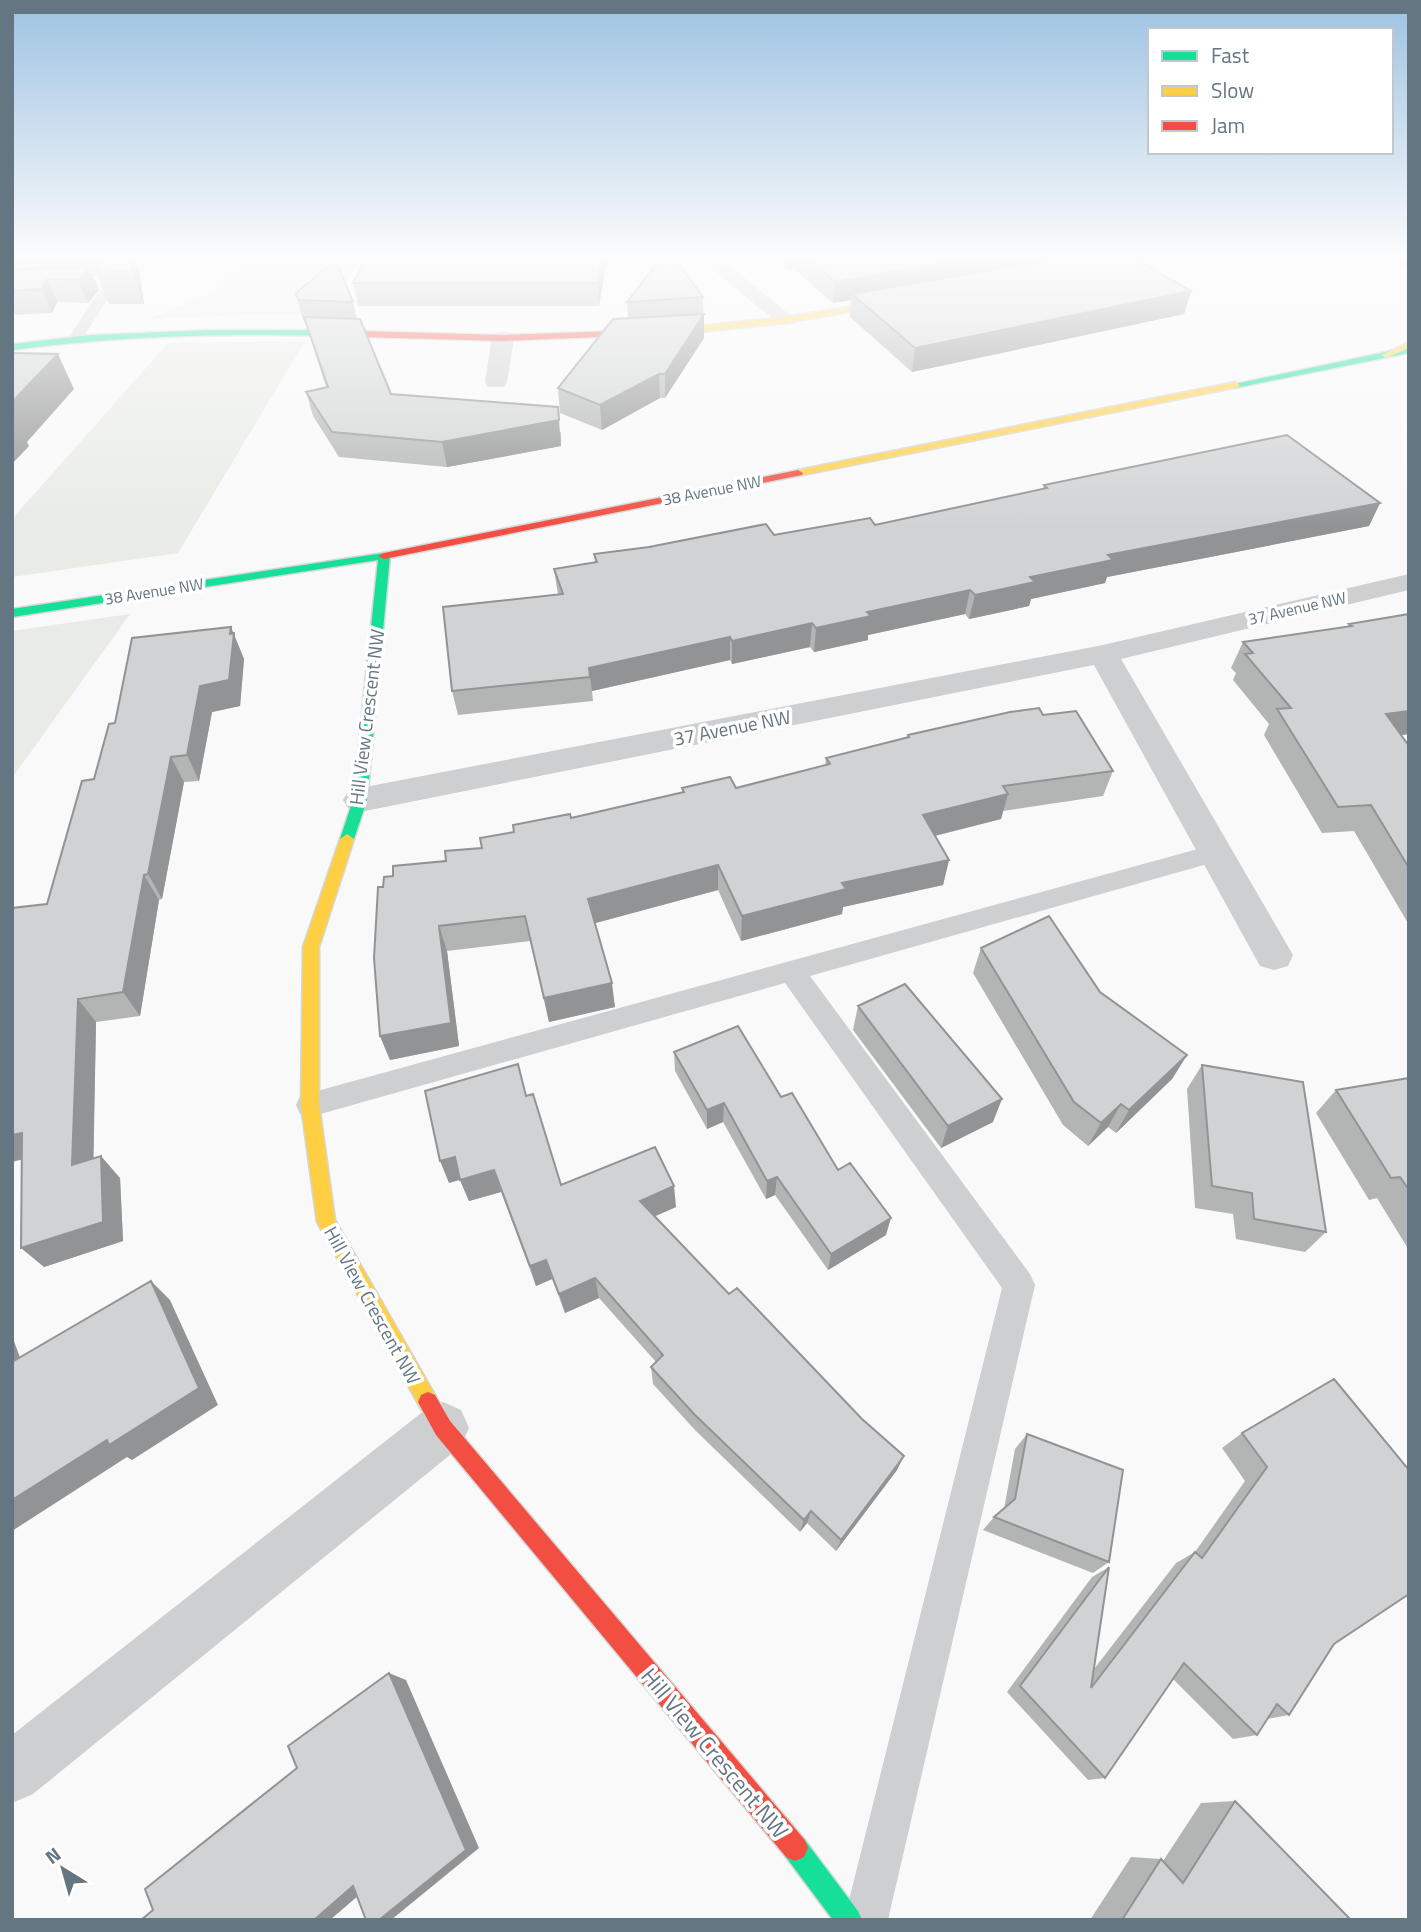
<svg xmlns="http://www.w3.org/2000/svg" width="1421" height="1932" font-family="'Titillium Web',sans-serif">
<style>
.green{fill:#e8ebe6}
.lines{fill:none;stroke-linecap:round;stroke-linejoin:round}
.fast-casing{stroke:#d5d6d7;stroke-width:3}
.slow-casing{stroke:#d5d6d7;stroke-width:3}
.jam-casing{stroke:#d5d6d7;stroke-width:3}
.lane{fill:#cecfd0;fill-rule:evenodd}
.street{fill:#cecfd0;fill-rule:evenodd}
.fast{fill:#16e098;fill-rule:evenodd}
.slow{fill:#ffcf43;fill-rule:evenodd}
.jam{fill:#f24e42;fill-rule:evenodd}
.wall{fill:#b3b5b5}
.shaded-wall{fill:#929394}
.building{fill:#d0d2d3;stroke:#929394;stroke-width:2}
.labels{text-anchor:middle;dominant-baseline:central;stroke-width:7;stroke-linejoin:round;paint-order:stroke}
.far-street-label{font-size:16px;fill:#657683;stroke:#fff}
.street-label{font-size:19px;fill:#657683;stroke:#fff}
.near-street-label{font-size:23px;fill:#657683;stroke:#fff}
</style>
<rect width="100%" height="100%" fill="#f9f9f9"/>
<!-- green -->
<path class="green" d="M 246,257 L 363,257 L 324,315 L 242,315 L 149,319 L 216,291 Z
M 305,341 L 178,553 L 12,577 L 12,519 L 168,343 Z
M 130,614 L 12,778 L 12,631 Z"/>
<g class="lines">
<defs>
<path id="fast" d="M 209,330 L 327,330 L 331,333 L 327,336 C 221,333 117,336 12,350 L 12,344 L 91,335 Z
M 1409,347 L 1409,353 L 1235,388 L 1230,385 Z
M 384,553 L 390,556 L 367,800 L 354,839 L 347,844 L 340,839 L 353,800 L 378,560 L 12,617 L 12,609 Z
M 795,1835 L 804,1839 L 858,1911 L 862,1920 L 833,1920 L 786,1857 L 782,1848 L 786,1839 Z"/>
<path id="slow" d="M 903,298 L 907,300 L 906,302 L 786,323 L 670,335 L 666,332 L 670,329 L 786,317 Z
M 1409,342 L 1409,348 L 1386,358 L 1382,355 Z
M 1235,382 L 1240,385 L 1238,387 L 798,476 L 793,473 L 798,470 Z
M 347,834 L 354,839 L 319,947 L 319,1105 L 335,1220 L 435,1395 L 438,1402 L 435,1409 L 428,1412 L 421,1409 L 317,1222 L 301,1105 L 303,947 L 340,839 Z"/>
<path id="jam" d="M 1394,257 L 1403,257 L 1409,262 L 1409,268 Z
M 670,329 L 674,332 L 673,334 L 503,341 L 327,336 L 323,333 L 327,330 L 503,335 Z
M 798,470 L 803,473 L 802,475 L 384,559 L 378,556 L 384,553 Z
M 428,1392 L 435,1395 L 450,1421 L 804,1839 L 808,1848 L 804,1857 L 795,1861 L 786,1857 L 436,1435 L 418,1402 L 421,1395 Z"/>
</defs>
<!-- fast casing -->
<use href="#fast" class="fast-casing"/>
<!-- slow casing -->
<use href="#slow" class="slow-casing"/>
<!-- jam casing -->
<use href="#jam" class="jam-casing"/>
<!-- lane -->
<path class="lane" d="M 132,257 L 146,257 L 103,306 L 81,341 L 71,341 L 69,338 L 92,301 Z
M 1216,844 L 1225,847 L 1228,853 L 1225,859 L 810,976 L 1030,1274 L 1035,1285 L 888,1920 L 844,1920 L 1002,1288 L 785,983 L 310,1117 L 300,1114 L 296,1105 L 300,1096 L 310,1093 Z"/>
<!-- street -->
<path class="street" d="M 697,257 L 719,257 L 796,320 L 793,324 L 779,324 Z
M 503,332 L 511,333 L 514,338 L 507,382 L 504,387 L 488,387 L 485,382 L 492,338 L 495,333 Z
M 1409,574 L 1409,590 L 1121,659 L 1293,955 L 1288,966 L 1274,970 L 1260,966 L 1094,665 L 360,812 L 348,808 L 343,800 L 348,792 L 360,788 L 1103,645 Z
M 443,1402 L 461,1410 L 469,1428 L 461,1446 L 33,1794 L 12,1803 L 12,1735 L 425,1410 Z"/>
<!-- fast -->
<use href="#fast" class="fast"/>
<!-- slow -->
<use href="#slow" class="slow"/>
<!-- jam -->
<use href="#jam" class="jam"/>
</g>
<!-- wall -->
<path class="wall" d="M 12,257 L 135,257 L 139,268 L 144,304 L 109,304 L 98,276 L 93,276 L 99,290 L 88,303 L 57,302 L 52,313 L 12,315 Z
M 607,257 L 599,306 L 358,306 L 353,283 Z
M 774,257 L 1132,257 L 1135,259 L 1135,257 L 1155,257 L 1136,259 L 1191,291 L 1184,314 L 912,372 L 850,317 L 851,300 L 833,303 L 793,268 L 787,269 Z
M 296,293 L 353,302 L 357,319 L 391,394 L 561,432 L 561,446 L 447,467 L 339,457 L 313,416 L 306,392 L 326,387 L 306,324 L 305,324 L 302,317 Z
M 703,297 L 704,338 L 665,398 L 660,398 L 602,430 L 560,413 L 558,388 L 628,318 L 627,302 Z
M 1044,485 L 1380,503 L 1369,526 L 1107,577 L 1105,583 L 1031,599 L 1029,606 L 969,619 L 965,614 L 868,635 L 868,640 L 814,652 L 810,647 L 732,664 L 730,660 L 592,691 L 593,701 L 458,715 L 452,691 L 558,595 L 554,569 L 595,562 L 594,554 L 875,525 L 1043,489 Z
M 1409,614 L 1409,734 L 1401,735 L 1409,746 L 1409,925 L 1354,831 L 1322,833 L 1264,735 L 1269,724 L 1233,680 L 1236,673 L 1231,668 L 1243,642 L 1348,627 L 1349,624 Z
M 233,633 L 244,659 L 240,706 L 212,712 L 199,781 L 184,782 L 162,899 L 159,900 L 140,1016 L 96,1022 L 93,1158 L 120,1178 L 123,1241 L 44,1267 L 47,904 L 115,723 Z
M 1043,715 L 1113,771 L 1103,796 L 1003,811 L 1001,819 L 935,836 L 949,860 L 943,885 L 843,907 L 842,914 L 741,941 L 718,890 L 595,923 L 615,1007 L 549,1022 L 530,941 L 447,951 L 459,1046 L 390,1060 L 380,1036 L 383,887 L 393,876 L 482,848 L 514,832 L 682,792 L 682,788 L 736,788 L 825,766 L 826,758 L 907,738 L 908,735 Z
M 981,948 L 1100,992 L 1187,1055 L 1172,1079 L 1116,1133 L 1108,1127 L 1088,1146 L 1063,1125 L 973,973 Z
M 858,1006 L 993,1122 L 941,1148 L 853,1030 Z
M 674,1052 L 781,1097 L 838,1170 L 886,1235 L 828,1270 L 775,1195 L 766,1199 L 723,1122 L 707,1129 L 675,1071 Z
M 1202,1065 L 1326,1232 L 1305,1252 L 1236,1239 L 1233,1214 L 1195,1208 L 1187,1089 Z
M 1409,1078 L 1409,1247 L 1407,1247 L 1377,1198 L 1369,1200 L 1316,1113 L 1336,1090 Z
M 526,1096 L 561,1185 L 676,1207 L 655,1216 L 897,1470 L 836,1551 L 807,1523 L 800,1532 L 695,1430 L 653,1384 L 651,1367 L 656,1362 L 599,1298 L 565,1313 L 552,1279 L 536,1286 L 501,1192 L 469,1201 L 460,1180 L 449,1183 Z
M 1334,1379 L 1334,1644 L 1289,1715 L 1267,1719 L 1257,1735 L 1233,1739 L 1173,1679 L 1105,1778 L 1088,1780 L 1007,1692 L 1092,1577 L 1109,1567 L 1094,1669 L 1176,1563 L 1195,1552 L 1245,1481 L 1222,1448 L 1242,1433 Z
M 1027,1434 L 1109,1562 L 1093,1573 L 983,1530 L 994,1517 L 1004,1509 L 1015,1449 Z
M 1235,1801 L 1351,1920 L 1090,1920 L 1131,1857 L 1161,1859 L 1163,1861 L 1201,1803 Z"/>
<!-- shaded-wall -->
<path class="shaded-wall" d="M 130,257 L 135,257 L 139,268 L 144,304 L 132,271 Z
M 602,257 L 607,257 L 599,306 L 598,283 Z
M 788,257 L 794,257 L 793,268 L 787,269 Z
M 978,257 L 1093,257 L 852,294 L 851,300 L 833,303 L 835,282 Z
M 1136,257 L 1155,257 L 1135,260 Z
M 90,267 L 99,290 L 88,303 L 78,280 Z
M 47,279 L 57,302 L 52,313 L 42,289 Z
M 1191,291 L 1184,314 L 912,372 L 915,348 Z
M 704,314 L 704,338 L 665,398 L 665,374 Z
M 58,354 L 74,389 L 27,442 L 29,446 L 12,464 L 12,402 Z
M 659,374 L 660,398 L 602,430 L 600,405 Z
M 558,407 L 561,446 L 447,467 L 442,442 Z
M 1380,503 L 1369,526 L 1107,577 L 1105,583 L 1031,599 L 1029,606 L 969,619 L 975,595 L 1030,577 L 1108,555 Z
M 970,590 L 965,614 L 868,635 L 868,640 L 814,652 L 816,628 L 867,612 Z
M 812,623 L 810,647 L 732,664 L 732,641 Z
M 231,627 L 244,659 L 240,706 L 212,712 L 199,781 L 187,755 L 200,686 L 230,634 Z
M 730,637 L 730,660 L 592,691 L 589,668 Z
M 1409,711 L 1409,734 L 1370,740 L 1386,714 Z
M 171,757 L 184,782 L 162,899 L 148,874 Z
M 1008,794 L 1001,819 L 918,840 L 923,815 Z
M 949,860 L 943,885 L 843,907 L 842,914 L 741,941 L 742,916 L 842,883 Z
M 718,865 L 718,890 L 592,924 L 588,899 Z
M 144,875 L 159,900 L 140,1016 L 123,992 Z
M 439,926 L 447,951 L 459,1046 L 390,1060 L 380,1036 Z
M 612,983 L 615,1007 L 549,1022 L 544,998 Z
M 78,999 L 96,1022 L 93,1186 L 72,1165 Z
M 1187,1055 L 1172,1079 L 1116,1133 L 1129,1110 Z
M 1002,1099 L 993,1122 L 941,1148 L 948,1126 Z
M 724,1103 L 723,1122 L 707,1129 L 707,1110 Z
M 1121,1104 L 1108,1127 L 1088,1146 L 1101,1123 Z
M 22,1133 L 43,1154 L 12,1162 L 12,1135 Z
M 101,1156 L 120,1178 L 123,1241 L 44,1267 L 21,1248 Z
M 455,1157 L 464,1178 L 449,1183 L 440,1161 Z
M 494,1170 L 501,1192 L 469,1201 L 460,1180 Z
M 777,1177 L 775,1195 L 766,1199 L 767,1181 Z
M 674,1186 L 676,1207 L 642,1222 L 640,1201 Z
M 891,1218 L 886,1235 L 828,1270 L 831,1254 Z
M 546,1260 L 552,1279 L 536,1286 L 530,1266 Z
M 595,1278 L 599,1298 L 565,1313 L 559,1294 Z
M 151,1281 L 170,1300 L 218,1405 L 132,1460 L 127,1457 L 12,1531 L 12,1500 Z
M 12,1336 L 30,1384 L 12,1373 Z
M 904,1456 L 897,1470 L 836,1551 L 841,1540 Z
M 811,1511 L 807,1523 L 800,1532 L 804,1520 Z
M 389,1673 L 406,1680 L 479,1848 L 391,1920 L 379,1920 Z
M 373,1883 L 330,1920 L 314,1920 L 353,1886 Z"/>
<!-- building -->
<path class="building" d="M 108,257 L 130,257 L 132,271 L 95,270 Z
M 367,257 L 602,257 L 598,283 L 353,283 Z
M 662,257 L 674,257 L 703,297 L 627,302 Z
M 806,257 L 978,257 L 835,282 Z
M 1066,257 L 1132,257 L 1191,291 L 915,348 L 852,294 Z
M 336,260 L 353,302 L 298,300 L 296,293 Z
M 90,267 L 78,280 L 47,279 L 42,289 L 12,291 L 12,270 Z
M 704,314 L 665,374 L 659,374 L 600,405 L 558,388 L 613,319 Z
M 304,317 L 360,319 L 391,394 L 558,407 L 559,420 L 442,442 L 332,432 L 306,392 L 328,387 Z
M 12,353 L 58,354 L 12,402 Z
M 1287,435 L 1380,503 L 1108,555 L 1113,560 L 1030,577 L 1035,582 L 975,595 L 970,590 L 867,612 L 871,616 L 816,628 L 812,623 L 732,641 L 730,637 L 589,668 L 590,677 L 452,691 L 443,607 L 563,594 L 554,569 L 597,562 L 594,554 L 649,547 L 766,524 L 774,535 L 870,518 L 875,525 L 1047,488 L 1044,485 Z
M 1409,614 L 1409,711 L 1386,714 L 1409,746 L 1409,868 L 1371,805 L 1338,807 L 1277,709 L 1291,708 L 1245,654 L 1253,653 L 1243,642 L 1352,626 L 1349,624 Z
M 231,627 L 230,634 L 234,633 L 229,680 L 200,686 L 187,755 L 171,757 L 148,874 L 144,875 L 123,992 L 78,999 L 72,1165 L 101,1156 L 103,1222 L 21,1248 L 22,1133 L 12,1135 L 12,908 L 47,904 L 82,781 L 94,779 L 109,724 L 115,723 L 132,638 Z
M 1039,708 L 1043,715 L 1076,711 L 1113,771 L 1003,786 L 1008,794 L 923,815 L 949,860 L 842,883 L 846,889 L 742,916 L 718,865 L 588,899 L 612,983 L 544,998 L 525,916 L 439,926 L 451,1023 L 380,1036 L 374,958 L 378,887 L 383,887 L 384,877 L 393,876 L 393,866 L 446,861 L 445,851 L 482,848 L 480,838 L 514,832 L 513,825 L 570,814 L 571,818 L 684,792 L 682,788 L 730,777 L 736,788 L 830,764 L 826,758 L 909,737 L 908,735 L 1010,712 Z
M 1049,916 L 1100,992 L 1187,1055 L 1129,1110 L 1121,1104 L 1101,1123 L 1074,1102 L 981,948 Z
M 905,984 L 1002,1099 L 948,1126 L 858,1006 Z
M 738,1026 L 781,1097 L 792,1093 L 838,1170 L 850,1163 L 891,1218 L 831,1254 L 777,1177 L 767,1181 L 724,1103 L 707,1110 L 674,1052 Z
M 518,1064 L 526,1096 L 533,1094 L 561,1185 L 655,1147 L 674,1186 L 640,1201 L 729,1294 L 737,1288 L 862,1419 L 904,1456 L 841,1540 L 811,1511 L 804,1520 L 694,1414 L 651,1367 L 663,1355 L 595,1278 L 559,1294 L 546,1260 L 530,1266 L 494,1170 L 460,1180 L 455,1157 L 440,1161 L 425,1091 Z
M 1202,1065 L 1303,1082 L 1326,1232 L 1254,1219 L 1252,1193 L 1212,1186 Z
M 1409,1078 L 1409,1190 L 1400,1177 L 1391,1178 L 1336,1090 Z
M 151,1281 L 199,1388 L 109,1445 L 107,1440 L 12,1500 L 12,1362 Z
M 1334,1379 L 1409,1470 L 1409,1594 L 1334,1644 L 1289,1715 L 1277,1704 L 1257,1735 L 1184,1663 L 1105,1778 L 1020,1686 L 1109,1567 L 1091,1688 L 1195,1552 L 1202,1558 L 1267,1467 L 1242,1433 Z
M 1027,1434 L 1123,1470 L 1109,1562 L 994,1517 L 1015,1499 Z
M 389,1673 L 466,1850 L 379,1920 L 366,1920 L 353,1886 L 314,1920 L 141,1920 L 153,1910 L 145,1889 L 297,1768 L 288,1746 Z
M 1235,1801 L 1351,1920 L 1122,1920 L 1161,1859 L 1183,1883 Z"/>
<!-- sky -->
<linearGradient id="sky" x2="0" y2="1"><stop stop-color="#9dc2e2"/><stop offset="0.49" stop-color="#fcfcfc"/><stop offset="1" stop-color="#fcfcfc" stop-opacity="0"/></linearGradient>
<rect width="1421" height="527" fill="url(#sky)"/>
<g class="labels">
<!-- far-street labels -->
<g class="far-street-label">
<text transform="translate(712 490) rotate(-11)">38 Avenue NW</text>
<text transform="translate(154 591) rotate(-9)">38 Avenue NW</text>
<text transform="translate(1297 608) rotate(-13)">37 Avenue NW</text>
</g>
<!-- street labels -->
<g class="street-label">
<text transform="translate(366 717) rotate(-83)">Hill View Crescent NW</text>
<text transform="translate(732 727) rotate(-11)">37 Avenue NW</text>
<text transform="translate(373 1305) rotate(61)">Hill View Crescent NW</text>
</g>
<!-- near-street labels -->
<g class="near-street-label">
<text transform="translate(715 1753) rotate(50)">Hill View Crescent NW</text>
</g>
</g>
<!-- border -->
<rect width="1421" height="1932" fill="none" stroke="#657683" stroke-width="28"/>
<!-- legend -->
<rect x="1148" y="28" width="245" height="126" fill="#ffffff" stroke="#c1c8cd" stroke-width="2"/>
<rect x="1162" y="51" width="35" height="10" fill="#16e098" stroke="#c1c8cd" stroke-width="2"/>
<text x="1211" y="63" font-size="21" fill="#657683">Fast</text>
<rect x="1162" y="86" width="35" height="10" fill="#ffcf43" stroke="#c1c8cd" stroke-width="2"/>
<text x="1211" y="98" font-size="21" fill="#657683">Slow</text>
<rect x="1162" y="121" width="35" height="10" fill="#f24e42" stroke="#c1c8cd" stroke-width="2"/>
<text x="1211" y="133" font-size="21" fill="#657683">Jam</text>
<!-- north arrow -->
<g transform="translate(63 1869) rotate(323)" stroke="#ffffff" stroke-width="5" paint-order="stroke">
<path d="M0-5L12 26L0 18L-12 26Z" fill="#657683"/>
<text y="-10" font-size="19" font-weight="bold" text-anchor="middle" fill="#657683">N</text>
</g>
</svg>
